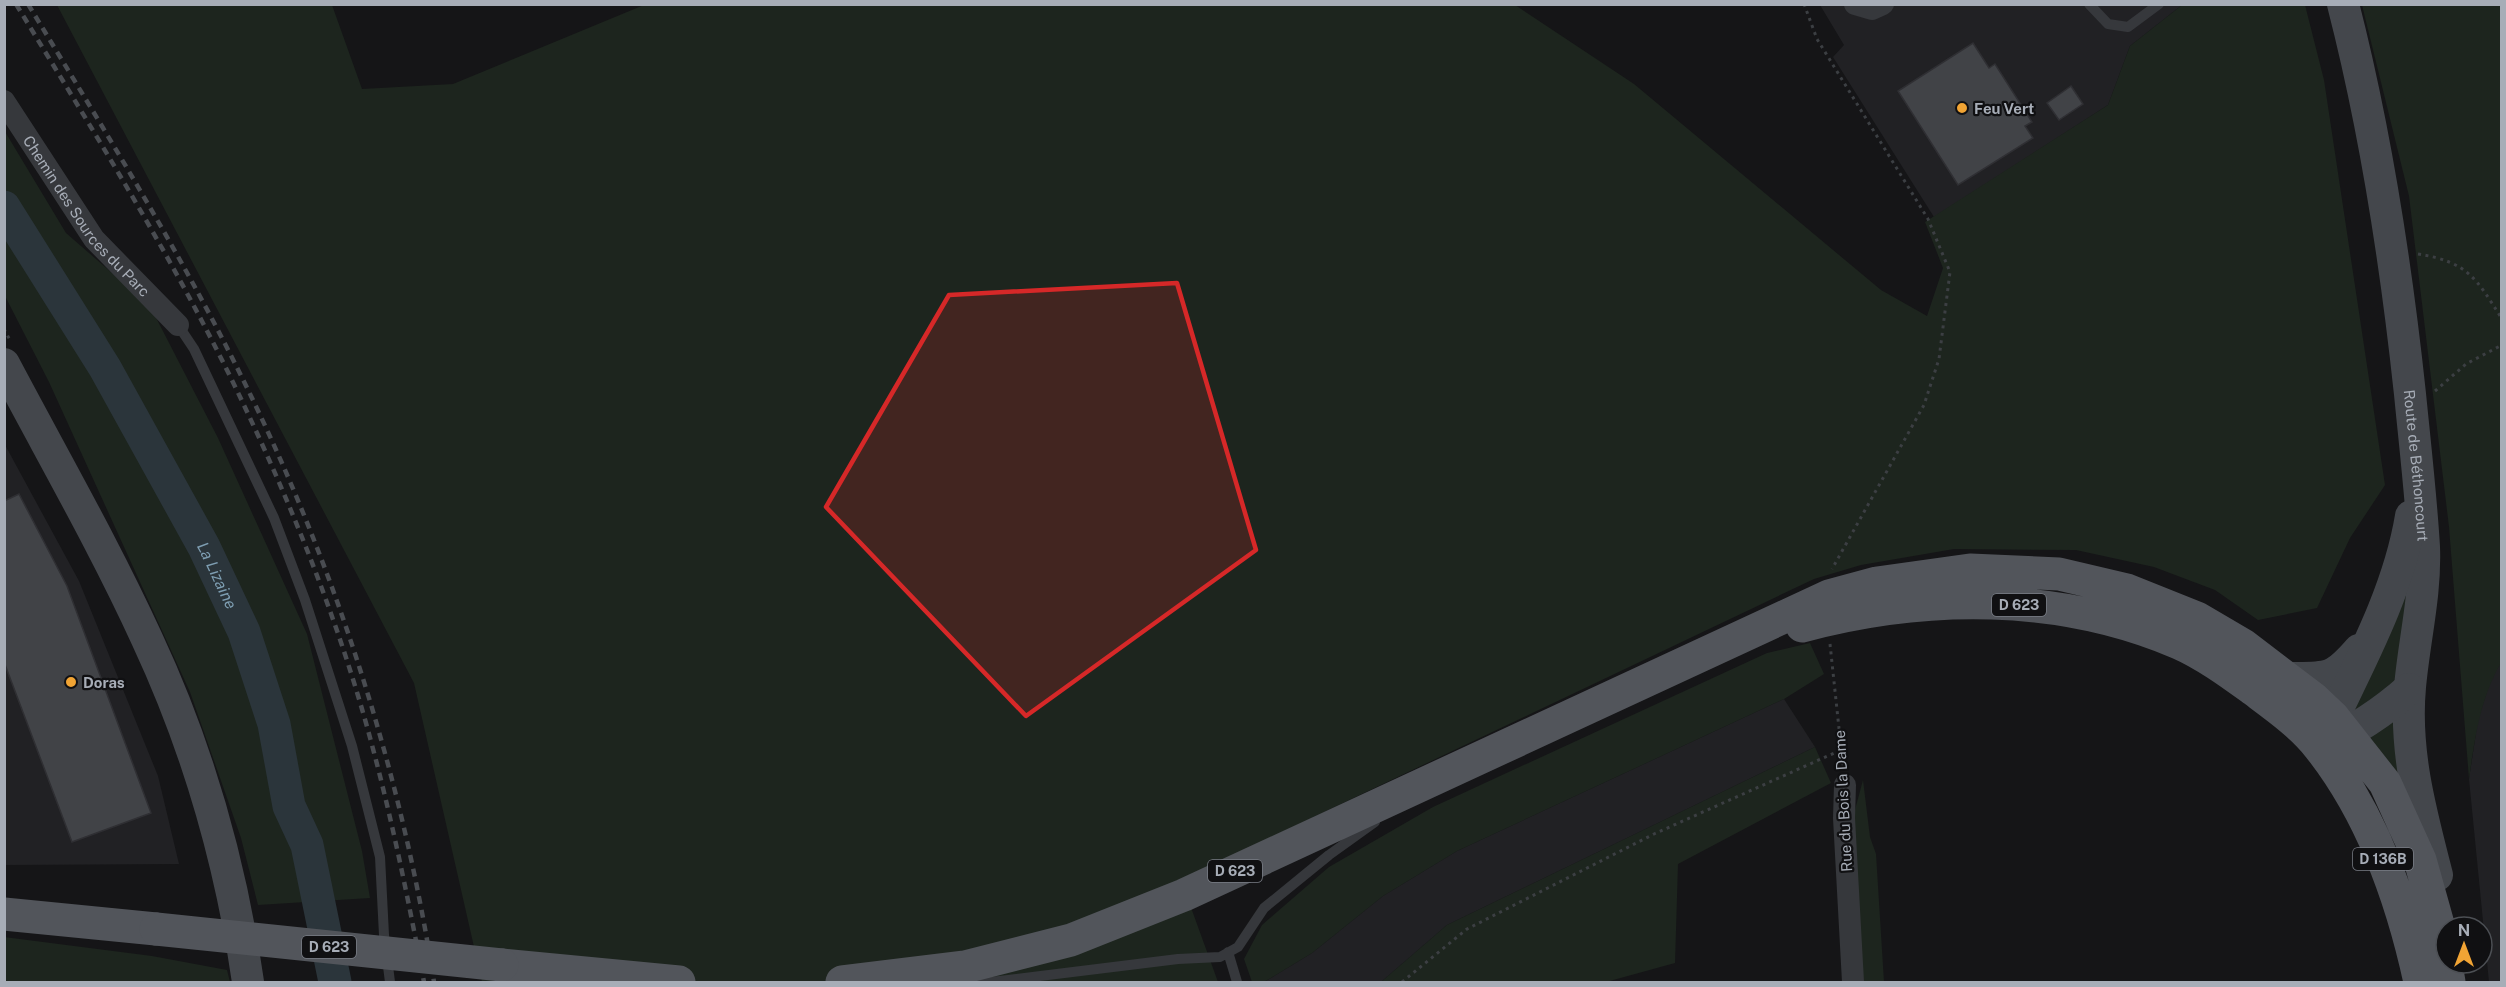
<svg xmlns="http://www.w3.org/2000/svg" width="2506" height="987" font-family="'Public Sans',sans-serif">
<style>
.built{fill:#212124}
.green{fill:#1d251e}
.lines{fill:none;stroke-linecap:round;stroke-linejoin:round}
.river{stroke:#2b353b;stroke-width:33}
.building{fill:#414347;stroke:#2f2f33;stroke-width:1.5}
.path{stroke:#3c3f43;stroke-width:3;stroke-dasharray:3 4.5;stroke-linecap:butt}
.lane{stroke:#36383c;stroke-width:10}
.street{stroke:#36383c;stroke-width:22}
.secondary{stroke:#44474c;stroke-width:32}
.primary{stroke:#52555b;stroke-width:33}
.rail{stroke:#494c51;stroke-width:4.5;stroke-dasharray:8 6;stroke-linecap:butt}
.primary-bridge{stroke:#52555b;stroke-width:33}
.marked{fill:#d62828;fill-opacity:0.2;stroke:#d62828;stroke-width:4.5;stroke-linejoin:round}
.poi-dot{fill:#f1a434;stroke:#101012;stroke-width:2}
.labels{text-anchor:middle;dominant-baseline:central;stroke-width:4.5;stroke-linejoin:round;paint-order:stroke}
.shield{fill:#101012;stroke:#7a7e86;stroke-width:1.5}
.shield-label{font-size:14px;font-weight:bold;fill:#a7adb7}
.poi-label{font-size:15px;font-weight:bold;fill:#a7adb7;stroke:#101012;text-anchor:start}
.street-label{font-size:15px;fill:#a7adb7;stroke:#101012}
.water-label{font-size:16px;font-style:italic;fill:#7e9eb2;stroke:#101012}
</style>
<rect width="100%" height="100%" fill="#151517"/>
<!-- built -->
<path class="built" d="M 1820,5 L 2182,5 L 2130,46 L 2108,105 L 1934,217 L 1833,57 L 1844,45 Z
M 4,443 L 79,581 L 158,776 L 179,864 L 5,865 Z
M 2501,661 L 2502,982 L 2489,982 L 2469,779 L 2478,719 L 2491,679 Z
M 1784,699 L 1815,747 L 1447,925 L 1381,982 L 1264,982 L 1312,953 L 1383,896 L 1457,851 Z"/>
<!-- green -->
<path class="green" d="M 57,5 L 332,5 L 362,89 L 453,84 L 644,5 L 1515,5 L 1634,84 L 1881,290 L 1927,316 L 1943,268 L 1925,222 L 2108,105 L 2130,46 L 2182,5 L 2305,5 L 2324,80 L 2385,485 L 2350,538 L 2317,608 L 2258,620 L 2215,590 L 2154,567 L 2076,550 L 1954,549 L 1861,565 L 1814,579 L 1181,880 L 1218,982 L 482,982 L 414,683 Z
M 2362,5 L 2501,5 L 2502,661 C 2480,698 2475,738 2469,779 L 2449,527 L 2409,196 Z
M 4,130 L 66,233 L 150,306 L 218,438 L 307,634 L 362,851 L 370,898 L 258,905 L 241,838 L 190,692 L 49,382 L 5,296 Z
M 2412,562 L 2404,677 L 2351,720 L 2351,708 Z
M 1810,643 L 1824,674 L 1784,699 L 1457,851 L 1383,896 L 1312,953 L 1264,982 L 1252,982 L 1244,959 L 1262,925 L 1329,867 L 1433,807 L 1767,653 Z
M 2399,709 L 2412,806 L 2365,737 Z
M 1815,747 L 1831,783 L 1678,864 L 1675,963 L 1606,982 L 1381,982 L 1447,925 Z
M 1863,780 L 1870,837 L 1876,854 L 1884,982 L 1862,982 L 1852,821 Z
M 4,937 L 152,956 L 227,970 L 230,982 L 5,982 Z"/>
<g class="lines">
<!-- river -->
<path class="river" id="s1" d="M 4,207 L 105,368 L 204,547 L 244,632 L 274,724 L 289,806 L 307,845 L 335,982"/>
</g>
<!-- building -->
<path class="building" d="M 1973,43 L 1989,68 L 1995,64 L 2032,122 L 2025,126 L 2033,138 L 1958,185 L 1898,91 Z
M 2071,86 L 2083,104 L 2059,120 L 2047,103 Z
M 19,494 L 67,586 L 151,813 L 72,842 L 4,662 L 4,501 Z"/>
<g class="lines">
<!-- path -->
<path class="path" d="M 1804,4 L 1817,39 L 1928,219 L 1950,272 L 1939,359 L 1924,405 L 1832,569
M 2418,254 C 2468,262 2476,278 2502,319
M 4,329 L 11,342
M 2435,391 L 2466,364 L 2502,345
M 1830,644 L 1843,766
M 1402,982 L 1467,929 L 1654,834 L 1841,750"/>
<!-- lane -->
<path class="lane" d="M 2089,4 L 2108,24 L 2128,27 L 2159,4
M 178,325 L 194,349 L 274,518 L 305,600 L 352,746 L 380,857 L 384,935 L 390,982
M 1228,952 L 1237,982
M 959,982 L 991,982 L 1178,959 L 1220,957 L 1238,947 L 1264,908 L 1329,855 L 1375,822"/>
<!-- street -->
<g class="street">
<path d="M 1855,4 L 1872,9 L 1883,4"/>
<path id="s2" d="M 4,101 L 94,239 L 178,325"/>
<path d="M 1845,785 L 1844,818 L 1853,982"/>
</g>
<!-- secondary -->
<g class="secondary">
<path id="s3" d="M 2343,4 C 2376,132 2396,263 2410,394 C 2415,445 2421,496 2424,547 C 2426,594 2414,641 2410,687 C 2404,752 2421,813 2437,875"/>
<path d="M 4,364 C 52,455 104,545 147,639 C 197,746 231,865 248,982"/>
<path d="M 2289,678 C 2328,678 2333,680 2359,650"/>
<path d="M 2323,739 C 2357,667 2398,595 2411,516"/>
<path d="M 2323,745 C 2354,731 2383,712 2409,689"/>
</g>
<!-- primary -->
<path class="primary" d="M 1802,626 C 1925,593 2060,592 2179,643 C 2204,654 2229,672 2251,688 C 2275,706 2301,724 2319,747 C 2373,815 2402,899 2420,982
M 4,914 L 156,929
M 502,965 L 679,982
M 842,982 L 965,967 L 1071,940 L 1184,895 L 1829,596 L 1877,583 L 1970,570 L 2059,574 L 2127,590 L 2197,618 L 2243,645 L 2314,699 L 2333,717 L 2385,783 L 2420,860 L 2441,935 L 2449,982"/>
<!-- rail -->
<path class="rail" d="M 16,4 C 95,134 177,264 242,401 C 290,502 333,608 364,716 C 389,804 407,893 424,982
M 28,4 C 106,133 186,261 251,396 C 340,580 403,781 434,982"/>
<!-- primary-bridge -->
<path class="primary-bridge" d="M 156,929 L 502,965"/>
</g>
<!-- marked area -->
<path class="marked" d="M 1177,283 L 1256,550 L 1026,716 L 826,507 L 949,295 Z"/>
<!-- markers -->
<g class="poi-dot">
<circle cx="1962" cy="108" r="6"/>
<circle cx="71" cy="682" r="6"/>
</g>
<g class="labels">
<!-- shield labels -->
<g class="shield">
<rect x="1992" y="594" width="54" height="22" rx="4.5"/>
<rect x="2353" y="848" width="60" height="22" rx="4.5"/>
<rect x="1208" y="860" width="54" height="22" rx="4.5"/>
<rect x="302" y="936" width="54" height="22" rx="4.5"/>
</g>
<g class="shield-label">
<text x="2019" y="605">D 623</text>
<text x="2383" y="859">D 136B</text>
<text x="1235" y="871">D 623</text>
<text x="329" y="947">D 623</text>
</g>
<!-- poi labels -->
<g class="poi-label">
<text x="1974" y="108">Feu Vert</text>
<text x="83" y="682">Doras</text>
</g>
<!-- street labels -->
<g class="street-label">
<text stroke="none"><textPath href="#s2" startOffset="142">Chemin des Sources du Parc</textPath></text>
<text stroke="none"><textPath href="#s3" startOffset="468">Route de Béthoncourt</textPath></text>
<text transform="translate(1843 801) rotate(-93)">Rue du Bois la Dame</text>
</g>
<!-- water labels -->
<g class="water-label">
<text stroke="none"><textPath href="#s1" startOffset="426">La Lizaine</textPath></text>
</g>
</g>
<!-- border -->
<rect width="2506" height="987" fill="none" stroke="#a7adb7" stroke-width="12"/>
<!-- north arrow -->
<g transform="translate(2464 945)"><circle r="28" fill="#101012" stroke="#4c4f54" stroke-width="1.5"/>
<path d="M0-4.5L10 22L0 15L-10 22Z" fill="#f1a434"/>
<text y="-9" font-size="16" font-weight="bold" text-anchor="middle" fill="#a7adb7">N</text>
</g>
</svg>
